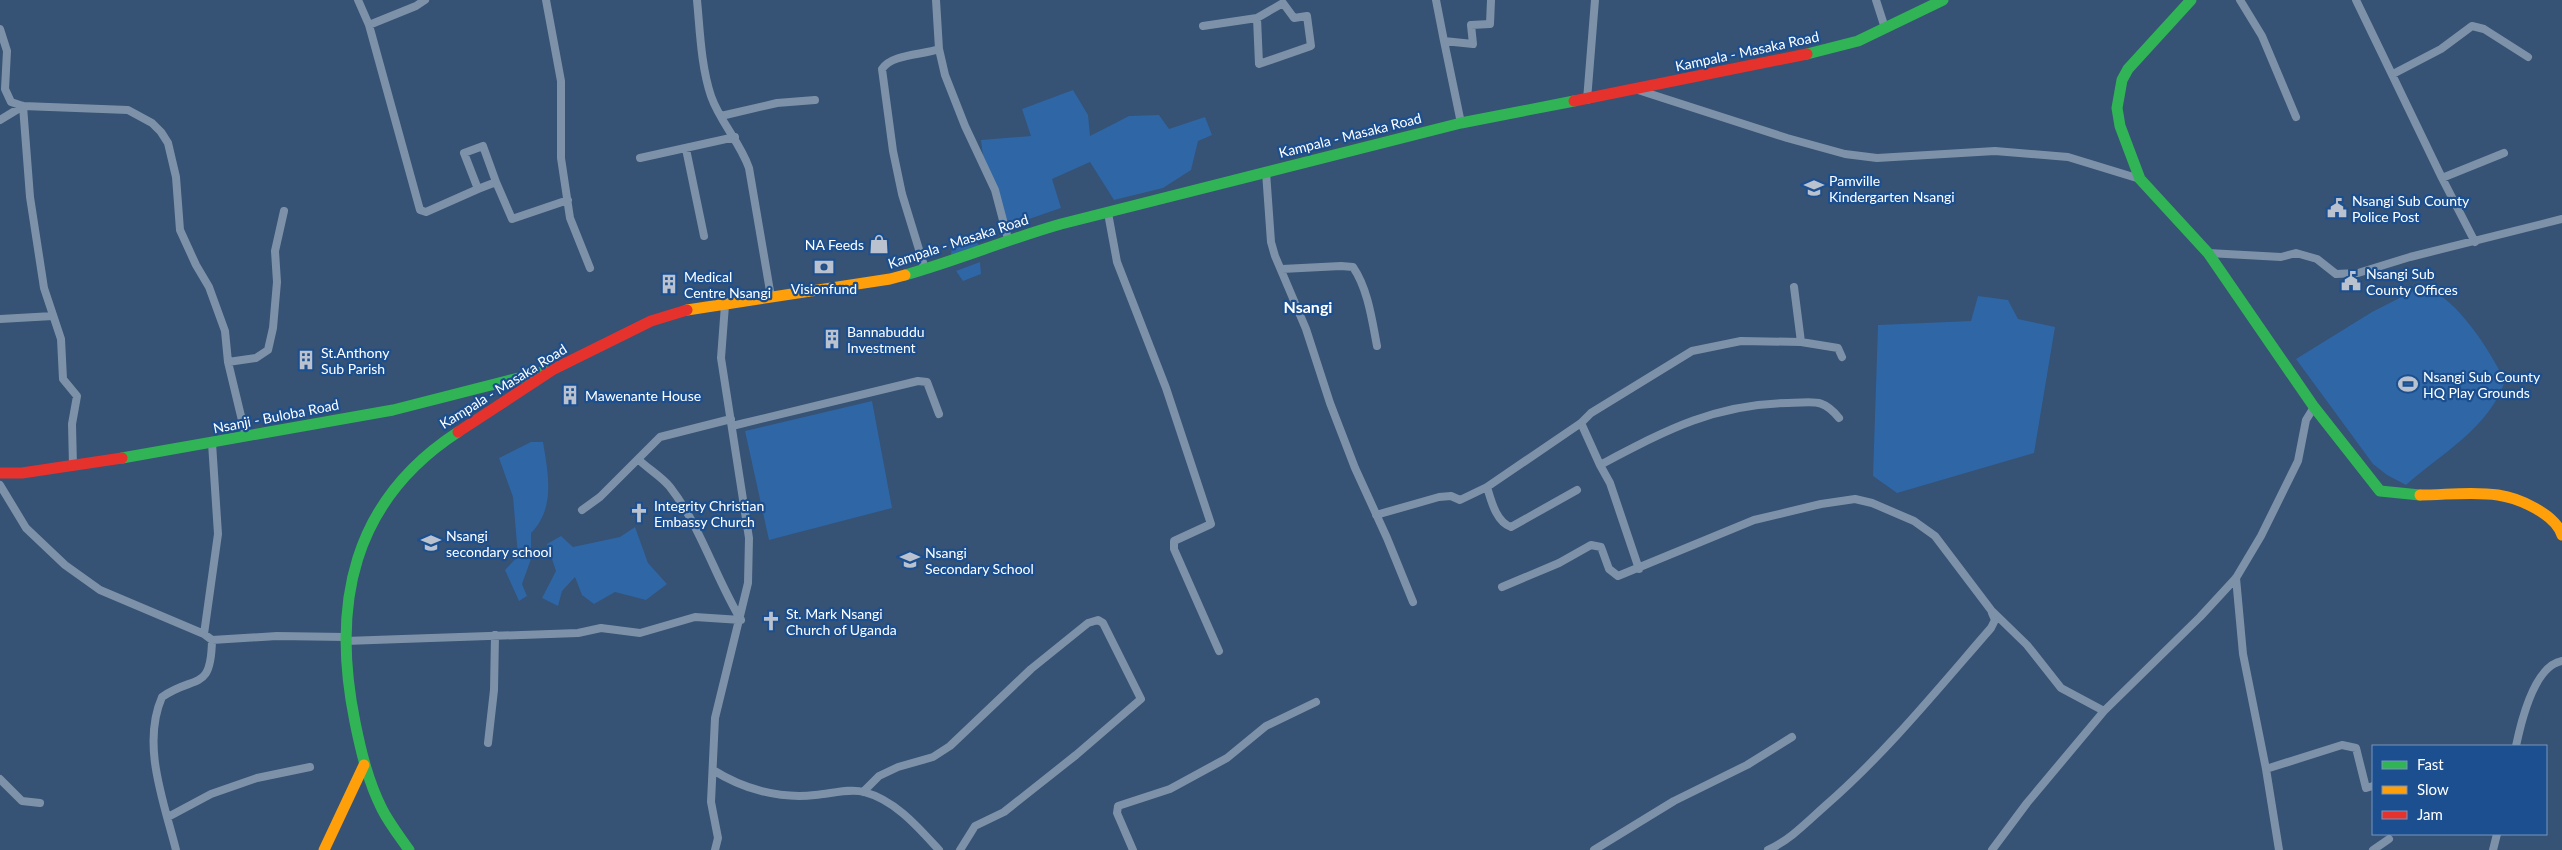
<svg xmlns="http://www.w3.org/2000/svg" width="2562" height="850" font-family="Lato,sans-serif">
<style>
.green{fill:#2f66a5}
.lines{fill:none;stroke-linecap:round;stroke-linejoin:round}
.street{stroke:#7d92a8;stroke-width:8}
.fast{stroke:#30b455;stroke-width:11}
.slow{stroke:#ff9f0a;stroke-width:11}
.jam{stroke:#e5322d;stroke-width:11}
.labels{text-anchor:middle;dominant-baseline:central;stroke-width:4.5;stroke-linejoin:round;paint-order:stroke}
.street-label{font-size:14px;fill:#fff;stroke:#1b4f8f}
.poi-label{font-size:14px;fill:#fff;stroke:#1b4f8f;text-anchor:start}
.quarter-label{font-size:16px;font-weight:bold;fill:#fff;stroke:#1b4f8f}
</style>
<rect width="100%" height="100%" fill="#365274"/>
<!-- green -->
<path class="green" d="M 1073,90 L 1088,115 L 1090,136 L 1129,116 L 1159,115 L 1169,129 L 1205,117 L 1212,135 L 1198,141 L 1191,170 L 1163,188 L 1114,200 L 1090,162 L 1052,179 L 1061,208 L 1006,227 L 985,172 L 981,140 L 1031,136 L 1022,109 Z
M 973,239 L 979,245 L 951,255 L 952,246 Z
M 980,262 L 981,274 L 963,281 L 956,271 Z
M 2423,286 C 2458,299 2489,349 2505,381 C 2489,428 2442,453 2406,485 L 2387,475 L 2373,464 L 2296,359 L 2372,312 Z
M 1978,296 L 2008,300 L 2018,319 L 2055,327 L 2034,453 L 1897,493 L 1873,476 L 1878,325 L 1971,321 Z
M 872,401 L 892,508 L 769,540 L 745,431 Z
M 531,442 L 543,442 C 548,473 556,508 531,533 L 531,559 L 522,584 L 527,596 L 519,601 L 505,570 L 518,556 L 513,497 L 499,458 Z
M 635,527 L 648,563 L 667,584 L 646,600 L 615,592 L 594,604 L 582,595 L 575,577 L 562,591 L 558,606 L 542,598 L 556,571 L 547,544 L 561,536 L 573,547 L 620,537 Z"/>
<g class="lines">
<!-- street -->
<path class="street" d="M 358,0 L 369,25 L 420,210 L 426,212 L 478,189
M 546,0 L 561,81 L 561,158 L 570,218 L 590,268
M 697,0 C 700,31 701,66 711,96 C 720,122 740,142 749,168 L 771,297
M 936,0 L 939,49 L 945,75 L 965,126 L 995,190 L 1008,239
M 1436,0 L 1444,41 L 1473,44 L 1471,25 L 1490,24 L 1491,0
M 1876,0 L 1885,28
M 2240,0 L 2262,36 L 2296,117
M 2356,0 L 2442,178 L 2475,242
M 369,25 L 416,6 L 425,0
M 1203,26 L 1257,18 L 1283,3 L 1294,18 L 1307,16 L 1311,46 L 1259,64 L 1257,18
M 0,29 L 7,51 L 5,89 L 11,102 L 23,106 L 128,110 L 152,123 L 161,132 L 168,143 L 176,177 L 180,230 L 196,265 L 209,287 L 225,331 L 228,362 L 246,437
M 1444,41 L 1461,123
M 2393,74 L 2441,49 L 2472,26 L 2484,29 L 2528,57
M 1638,90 L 1787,138 L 1845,154 L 1877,158 L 1995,151 L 2068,157 L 2140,179
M 1587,100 L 1595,0
M 721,116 L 777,103 L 815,100
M 0,120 L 23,106 L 30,197 L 44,288 L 61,339 L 63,379 L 77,396 L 72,424 L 73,466
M 686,149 L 704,236
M 640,158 L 735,137
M 1266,172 L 1271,242 L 1275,256 L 1306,329 L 1330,403 L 1355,468 L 1387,538 L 1413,602
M 2442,178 L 2504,153
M 496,182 L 478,189 L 464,153 L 483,146 L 496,182 L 512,219 L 568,200
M 1108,213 L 1117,262 L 1166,388 L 1211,524 L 1174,541 L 1174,549 L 1219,651
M 2208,253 L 2281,257 L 2296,253 L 2317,259 L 2336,274 L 2358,273 L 2410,257 L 2562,219
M 925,269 L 902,194 L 893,151 L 882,69 C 891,54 923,55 939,49
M 1282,269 L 1341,266 L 1353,267 C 1368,289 1372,320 1377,346
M 0,319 L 53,316
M 1801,342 L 1838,348 L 1842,357
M 228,362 L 256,358 L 268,350 L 273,328 L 277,282 L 275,251 L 284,211
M 1581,423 L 1600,465 L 1610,483 L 1639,569
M 732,426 L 918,381 L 927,382 L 939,414
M 638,459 C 648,469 661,476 670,487 C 701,527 715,577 741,620
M 1600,465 C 1663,432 1713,404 1788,403 C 1813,403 1822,397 1839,418
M 0,485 L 26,528 L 65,565 L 100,590 L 204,634 L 212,640 L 277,636 L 346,637
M 1487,487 C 1491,500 1496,522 1511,527 L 1577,490
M 582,510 L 600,497 L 660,437 L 731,419
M 1376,515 L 1439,497 L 1451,496 L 1460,500 L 1487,487 L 1581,423 L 1591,413 L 1692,351 L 1741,341 L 1801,342 L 1794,287
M 2236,578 L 2243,654 L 2266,769 L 2279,850
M 1502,587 L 1559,563 L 1591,545 L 1601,547 L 1609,569 L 1618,576 L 1754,520 L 1821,504 L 1855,499 L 1872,503 L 1914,521 L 1935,536 L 1991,610 L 2027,645 L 2061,688 L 2104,711 L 2200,617 L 2236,578 L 2261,536 L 2298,461 L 2306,420 L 2314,407
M 204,634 L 218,534 L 212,443
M 345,641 L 578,633 L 601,628 L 640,633 L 695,617 L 741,620
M 488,743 L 494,690 L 495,635
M 2516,746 C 2521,722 2534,666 2562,661
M 2266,769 L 2342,745 L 2356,748 L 2366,788 L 2373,786
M 713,770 C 743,789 779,799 815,795 C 830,794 850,788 864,792 C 895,800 918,827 939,850
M 0,779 L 22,801 L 40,803
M 863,792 L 879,776 L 898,767 L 933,757 L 950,746 L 1031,669 L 1088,623 L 1098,620 L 1103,623 L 1141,699 L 1076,755 L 1004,812 L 975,826 L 960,850
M 168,817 L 211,794 L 257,778 L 310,767
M 176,850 C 164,802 141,745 162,697 C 195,674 211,693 212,640
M 715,850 L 718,838 L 711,802 L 715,718 L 748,583 L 749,538 L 721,358 L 725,305
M 1133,850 L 1117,813 L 1118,806 L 1170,789 L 1227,758 L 1266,726 L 1316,702
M 1594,850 L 1674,801 L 1747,765 L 1792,737
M 1768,850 C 1790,840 1807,822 1825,806 C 1886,753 1937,690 1991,628 L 1995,620 L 1992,613
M 1992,850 L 2027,803 L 2104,711
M 2373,850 L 2389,839
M 2493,850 L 2497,834"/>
<!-- fast -->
<path class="fast" d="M 2191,0 L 2128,69 L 2122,80 L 2117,108 L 2120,126 L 2140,179 L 2208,253 L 2314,407 L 2380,491 L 2420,495
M 1807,54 L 1858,41 L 1943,0
M 905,275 C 958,260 1008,239 1061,224 L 1461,123 L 1574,101
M 122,458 L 393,410 L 550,370
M 409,850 C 400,837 389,823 382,809 C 368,781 361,752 355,722 C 331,604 352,501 458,432"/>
<!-- slow -->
<path class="slow" d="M 687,310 L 890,279 L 905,275
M 2420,495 C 2445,495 2473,491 2498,495 C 2519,498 2555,514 2562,535
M 324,850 L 364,765"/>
<!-- jam -->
<path class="jam" d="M 1574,101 L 1807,54
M 458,432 L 554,369 L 651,321 L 687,310
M 0,473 L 22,473 L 122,458"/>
</g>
<!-- icons -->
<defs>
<symbol id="school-bare" viewBox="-9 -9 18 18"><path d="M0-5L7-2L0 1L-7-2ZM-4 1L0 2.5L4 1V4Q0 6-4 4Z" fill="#b9c2ce" stroke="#1b4f8f" stroke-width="2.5" paint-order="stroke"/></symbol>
<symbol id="civic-bare" viewBox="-9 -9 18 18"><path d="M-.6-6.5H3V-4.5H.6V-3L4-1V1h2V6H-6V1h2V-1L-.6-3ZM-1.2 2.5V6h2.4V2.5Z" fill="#b9c2ce" stroke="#1b4f8f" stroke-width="2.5" paint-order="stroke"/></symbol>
<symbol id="shop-bare" viewBox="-9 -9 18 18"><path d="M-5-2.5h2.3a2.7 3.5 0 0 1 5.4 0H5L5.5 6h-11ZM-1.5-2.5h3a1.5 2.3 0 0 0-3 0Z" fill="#b9c2ce" stroke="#1b4f8f" stroke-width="2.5" paint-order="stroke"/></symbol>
<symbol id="bank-bare" viewBox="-9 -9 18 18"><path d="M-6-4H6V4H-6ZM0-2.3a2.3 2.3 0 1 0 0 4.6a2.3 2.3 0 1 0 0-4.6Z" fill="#b9c2ce" stroke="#1b4f8f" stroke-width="2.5" paint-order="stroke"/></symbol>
<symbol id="building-bare" viewBox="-9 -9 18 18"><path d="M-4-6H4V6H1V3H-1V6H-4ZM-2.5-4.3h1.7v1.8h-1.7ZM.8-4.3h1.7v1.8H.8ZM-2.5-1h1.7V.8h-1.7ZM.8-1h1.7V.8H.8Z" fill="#b9c2ce" stroke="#1b4f8f" stroke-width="2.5" paint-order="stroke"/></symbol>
<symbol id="stadium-bare" viewBox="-9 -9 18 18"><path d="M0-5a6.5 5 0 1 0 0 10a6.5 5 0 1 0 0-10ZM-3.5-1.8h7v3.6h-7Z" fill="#b9c2ce" stroke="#1b4f8f" stroke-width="2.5" paint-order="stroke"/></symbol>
<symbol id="church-bare" viewBox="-9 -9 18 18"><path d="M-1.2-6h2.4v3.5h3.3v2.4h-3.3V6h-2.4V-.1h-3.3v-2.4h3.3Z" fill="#b9c2ce" stroke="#1b4f8f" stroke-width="2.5" paint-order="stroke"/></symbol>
</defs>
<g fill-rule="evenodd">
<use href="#school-bare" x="1800" y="174" width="28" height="28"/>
<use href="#civic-bare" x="2323" y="194" width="28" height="28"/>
<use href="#shop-bare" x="865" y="230" width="28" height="28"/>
<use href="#bank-bare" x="810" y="253" width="28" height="28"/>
<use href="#civic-bare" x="2337" y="267" width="28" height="28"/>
<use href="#building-bare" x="655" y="270" width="28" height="28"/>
<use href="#building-bare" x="818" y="325" width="28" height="28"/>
<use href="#building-bare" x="292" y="346" width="28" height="28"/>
<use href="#stadium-bare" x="2394" y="370" width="28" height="28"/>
<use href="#building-bare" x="556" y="381" width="28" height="28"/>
<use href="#church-bare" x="625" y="499" width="28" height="28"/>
<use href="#school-bare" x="417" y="529" width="28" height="28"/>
<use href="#school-bare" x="896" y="546" width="28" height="28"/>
<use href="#church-bare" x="757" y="607" width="28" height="28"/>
</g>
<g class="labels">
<!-- street labels -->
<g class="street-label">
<text transform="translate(1747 51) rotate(-12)">Kampala - Masaka Road</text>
<text transform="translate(1350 135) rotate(-14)">Kampala - Masaka Road</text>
<text transform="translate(958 241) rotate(-18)">Kampala - Masaka Road</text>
<text transform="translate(503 386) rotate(-32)">Kampala - Masaka Road</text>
<text transform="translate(276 416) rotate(-11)">Nsanji - Buloba Road</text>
</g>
<!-- poi labels -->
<g class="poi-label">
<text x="1829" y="180">Pamville<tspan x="1829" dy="16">Kindergarten Nsangi</tspan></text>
<text x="2352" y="200">Nsangi Sub County<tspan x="2352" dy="16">Police Post</tspan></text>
<text x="864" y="244" text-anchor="end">NA Feeds</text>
<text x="2366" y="273">Nsangi Sub<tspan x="2366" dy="16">County Offices</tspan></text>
<text x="684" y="276">Medical<tspan x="684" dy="16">Centre Nsangi</tspan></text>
<text x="824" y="288" text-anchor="middle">Visionfund</text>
<text x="847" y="331">Bannabuddu<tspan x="847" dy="16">Investment</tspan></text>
<text x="321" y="352">St.Anthony<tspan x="321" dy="16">Sub Parish</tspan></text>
<text x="2423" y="376">Nsangi Sub County<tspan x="2423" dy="16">HQ Play Grounds</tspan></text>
<text x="585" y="395">Mawenante House</text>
<text x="654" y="505">Integrity Christian<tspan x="654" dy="16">Embassy Church</tspan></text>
<text x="446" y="535">Nsangi<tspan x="446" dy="16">secondary school</tspan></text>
<text x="925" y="552">Nsangi<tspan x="925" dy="16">Secondary School</tspan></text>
<text x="786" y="613">St. Mark Nsangi<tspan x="786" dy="16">Church of Uganda</tspan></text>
</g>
<!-- quarter labels -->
<g class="quarter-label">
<text x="1308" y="306">Nsangi</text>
</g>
</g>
<!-- legend -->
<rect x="2372" y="745" width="175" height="90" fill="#1b4f8f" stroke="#7695bc"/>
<rect x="2382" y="761" width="25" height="8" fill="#30b455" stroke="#7695bc"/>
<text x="2417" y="770" font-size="15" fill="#ffffff">Fast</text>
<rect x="2382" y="786" width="25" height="8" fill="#ff9f0a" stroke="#7695bc"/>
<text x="2417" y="795" font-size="15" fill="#ffffff">Slow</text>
<rect x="2382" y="811" width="25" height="8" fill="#e5322d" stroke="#7695bc"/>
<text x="2417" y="820" font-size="15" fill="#ffffff">Jam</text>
</svg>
